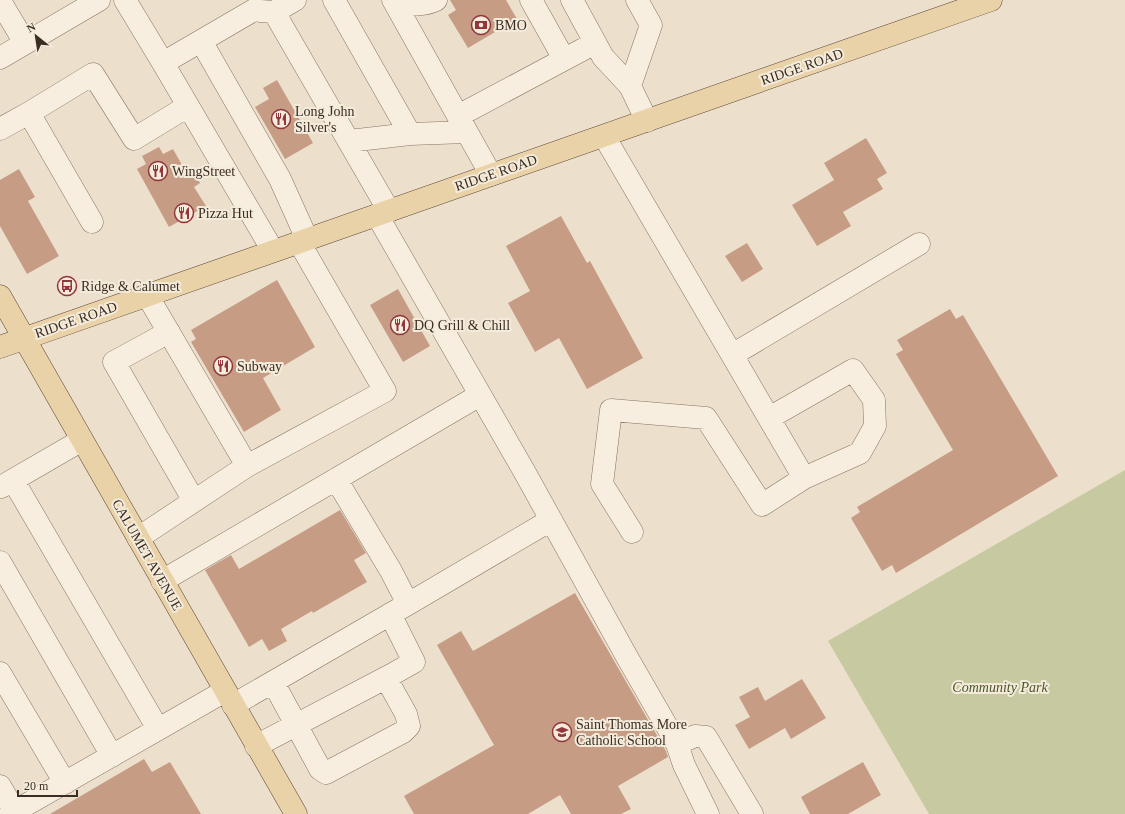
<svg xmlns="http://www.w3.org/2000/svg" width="1125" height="814" font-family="Georgia,serif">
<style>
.green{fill:#c7c9a0}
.building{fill:#c69c85}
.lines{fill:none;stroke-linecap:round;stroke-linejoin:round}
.minor-casing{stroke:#887361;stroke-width:23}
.major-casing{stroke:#564234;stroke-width:23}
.minor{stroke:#f7eedf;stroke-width:22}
.major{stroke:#ead2a8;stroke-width:22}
.labels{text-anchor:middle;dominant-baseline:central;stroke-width:4;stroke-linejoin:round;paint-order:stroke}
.poi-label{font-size:14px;fill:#3a2d23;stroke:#f4ebdb;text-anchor:start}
.street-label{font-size:14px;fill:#3a2d23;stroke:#f4ebdb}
.park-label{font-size:14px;font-style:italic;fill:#4d542b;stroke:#f4ebdb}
</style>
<rect width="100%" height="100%" fill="#ece0cc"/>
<!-- green -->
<path class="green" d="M 1125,470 L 1125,814 L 929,814 L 828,641 Z"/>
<!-- building -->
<path class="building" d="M 450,0 L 506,0 L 517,19 L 468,48 L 448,15 L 456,10 Z
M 277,80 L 313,143 L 285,159 L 255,107 L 269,99 L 263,88 Z
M 866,138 L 887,173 L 877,179 L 883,189 L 843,212 L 851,226 L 817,246 L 792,205 L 834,180 L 824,163 Z
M 159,147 L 163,154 L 173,149 L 186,172 L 192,168 L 200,183 L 194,187 L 206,206 L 169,227 L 137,169 L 146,164 L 142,156 Z
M 19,169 L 35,197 L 28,201 L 59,256 L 27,274 L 0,226 L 0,180 Z
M 561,216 L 587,263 L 590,261 L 643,358 L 587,389 L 559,338 L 535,352 L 508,303 L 530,291 L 506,246 Z
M 747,243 L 763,269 L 742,282 L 725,256 Z
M 277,280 L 315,347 L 263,378 L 281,410 L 244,432 L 191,342 L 196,339 L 191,330 Z
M 398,289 L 430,346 L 403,362 L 370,305 Z
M 950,309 L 956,319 L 963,315 L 1058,476 L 896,573 L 892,565 L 882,571 L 851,518 L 860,512 L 857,507 L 953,450 L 896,354 L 903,350 L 897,340 Z
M 340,510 L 366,553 L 354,560 L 367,582 L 313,613 L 312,611 L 281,629 L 287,641 L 269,651 L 262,639 L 249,647 L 205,570 L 231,555 L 239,569 Z
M 575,593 L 666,751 L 668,757 L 618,786 L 631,809 L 621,814 L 571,814 L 560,795 L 528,814 L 414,814 L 404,796 L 494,745 L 437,645 L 461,631 L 473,651 Z
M 802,679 L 826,718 L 791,739 L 785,728 L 749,749 L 735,725 L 750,717 L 739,697 L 758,687 L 765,701 Z
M 144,759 L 152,772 L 170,762 L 201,814 L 50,814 Z
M 863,762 L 881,795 L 848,814 L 810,814 L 801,797 Z"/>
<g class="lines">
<defs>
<path id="minor" d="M 125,0 L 163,63
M 334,0 L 410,134 L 349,141
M 393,0 L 491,175
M 402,0 C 414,5 423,6 436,0
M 531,0 L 564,59
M 572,0 L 603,57 L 630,86 L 647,121
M 0,1 L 25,43
M 254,10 L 163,63 L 273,251
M 260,11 L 274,12 L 295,0
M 274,12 L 389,211
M 201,41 L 280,179 L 307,239
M 0,58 L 99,0
M 630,86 L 651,25 L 637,0
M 29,113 L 93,74 L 134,139 L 188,106
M 458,116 L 595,43
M 0,129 L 29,113 L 92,222
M 410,134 L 467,132
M 604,136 L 804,478 L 762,505 L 706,418 L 611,410 L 602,484 L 632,532
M 377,215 L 524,471 L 627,657 L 677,744 L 684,765 L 708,814
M 169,332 L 114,362 L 194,501
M 732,355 L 919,244
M 769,418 L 853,370 L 874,400 L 875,426 L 860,453 L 804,478
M 247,466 L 385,391 L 299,242
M 13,480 L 158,729
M 1,487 L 82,440
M 138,538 L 247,466 L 147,295
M 0,562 L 112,756
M 162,581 L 480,395
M 408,604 L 551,520
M 0,673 L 65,783
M 273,682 L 320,769 L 326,773 L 403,732 L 409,726 L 406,714 L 386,678
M 233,705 L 408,604 L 391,571 L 336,479
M 677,744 L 695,736 L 706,737 L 752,814
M 256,746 L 391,675 L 414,662 L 390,614
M 0,786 L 15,812
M 10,814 L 225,691"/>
<path id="major" d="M 0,296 L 296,814
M 0,347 L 991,0"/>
</defs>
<!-- minor casing -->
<use href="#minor" class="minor-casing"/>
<!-- major casing -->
<use href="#major" class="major-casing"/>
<!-- minor -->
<use href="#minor" class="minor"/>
<!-- major -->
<use href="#major" class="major"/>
</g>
<!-- icons -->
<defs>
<symbol id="bank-ring" viewBox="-11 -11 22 22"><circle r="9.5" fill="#f4ebdb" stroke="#92363c" stroke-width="1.5"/><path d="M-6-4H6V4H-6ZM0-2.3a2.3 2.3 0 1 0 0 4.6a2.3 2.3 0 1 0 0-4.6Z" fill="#92363c"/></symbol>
<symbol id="restaurant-ring" viewBox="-11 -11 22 22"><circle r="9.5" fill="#f4ebdb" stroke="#92363c" stroke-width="1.5"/><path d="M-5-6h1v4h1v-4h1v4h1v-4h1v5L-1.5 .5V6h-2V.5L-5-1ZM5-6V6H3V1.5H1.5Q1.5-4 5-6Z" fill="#92363c"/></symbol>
<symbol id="bus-ring" viewBox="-11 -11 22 22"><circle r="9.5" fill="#f4ebdb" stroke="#92363c" stroke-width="1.5"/><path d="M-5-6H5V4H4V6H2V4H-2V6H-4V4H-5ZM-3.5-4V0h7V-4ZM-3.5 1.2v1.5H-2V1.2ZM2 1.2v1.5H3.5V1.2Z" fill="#92363c"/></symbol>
<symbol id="school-ring" viewBox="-11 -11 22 22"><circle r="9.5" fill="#f4ebdb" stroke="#92363c" stroke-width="1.5"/><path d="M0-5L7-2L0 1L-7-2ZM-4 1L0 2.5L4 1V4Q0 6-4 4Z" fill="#92363c"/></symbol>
</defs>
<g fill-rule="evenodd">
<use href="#bank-ring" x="470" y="14" width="22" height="22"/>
<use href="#restaurant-ring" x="270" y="108" width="22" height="22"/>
<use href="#restaurant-ring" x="147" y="160" width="22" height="22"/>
<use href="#restaurant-ring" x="173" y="202" width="22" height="22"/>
<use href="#bus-ring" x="56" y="275" width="22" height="22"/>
<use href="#restaurant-ring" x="389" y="314" width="22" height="22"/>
<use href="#restaurant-ring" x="212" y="355" width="22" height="22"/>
<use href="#school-ring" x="551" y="721" width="22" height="22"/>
</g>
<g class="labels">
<!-- poi labels -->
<g class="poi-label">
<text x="495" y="25">BMO</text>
<text x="295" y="111">Long John<tspan x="295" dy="16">Silver's</tspan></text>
<text x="172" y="171">WingStreet</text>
<text x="198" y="213">Pizza Hut</text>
<text x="81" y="286">Ridge &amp; Calumet</text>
<text x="414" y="325">DQ Grill &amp; Chill</text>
<text x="237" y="366">Subway</text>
<text x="576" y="724">Saint Thomas More<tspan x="576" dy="16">Catholic School</tspan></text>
</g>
<!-- street labels -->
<g class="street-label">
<text transform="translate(802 67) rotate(-19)">RIDGE ROAD</text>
<text transform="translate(496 173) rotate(-19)">RIDGE ROAD</text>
<text transform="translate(76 320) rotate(-19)">RIDGE ROAD</text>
<text transform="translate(147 555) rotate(60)">CALUMET AVENUE</text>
</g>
<!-- park labels -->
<g class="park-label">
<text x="1000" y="687">Community Park</text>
</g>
</g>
<!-- north arrow -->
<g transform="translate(36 36) rotate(330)" stroke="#f4ebdb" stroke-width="3" paint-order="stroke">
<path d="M0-3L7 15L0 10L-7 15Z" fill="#3a2d23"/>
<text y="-6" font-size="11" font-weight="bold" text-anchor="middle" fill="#3a2d23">N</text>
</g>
<!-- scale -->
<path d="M18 790v6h59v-6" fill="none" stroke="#3a2d23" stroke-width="2"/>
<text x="24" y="790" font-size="12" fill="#3a2d23" stroke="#f4ebdb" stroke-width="3" paint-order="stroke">20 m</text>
</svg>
